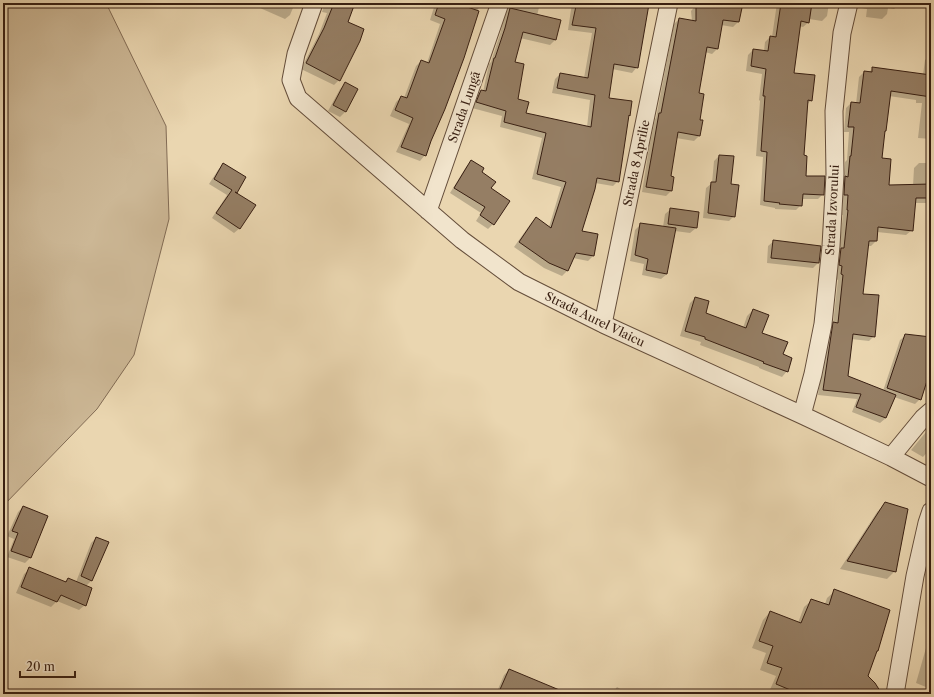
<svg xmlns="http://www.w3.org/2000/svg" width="934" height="697" font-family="'Libre Caslon Text',serif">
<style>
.green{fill:#ccb795;stroke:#826b54}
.shadow{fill:#0003}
.building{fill:#957e64;stroke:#381f12}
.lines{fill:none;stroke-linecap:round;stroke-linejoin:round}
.minor-casing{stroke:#644d3a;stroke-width:19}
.minor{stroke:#f1e4cc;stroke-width:17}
.labels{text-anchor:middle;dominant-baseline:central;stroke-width:3;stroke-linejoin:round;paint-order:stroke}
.street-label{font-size:12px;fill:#381f12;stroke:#f1e4cc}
</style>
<rect width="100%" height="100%" fill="#ead6b0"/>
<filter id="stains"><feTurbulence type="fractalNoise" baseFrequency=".005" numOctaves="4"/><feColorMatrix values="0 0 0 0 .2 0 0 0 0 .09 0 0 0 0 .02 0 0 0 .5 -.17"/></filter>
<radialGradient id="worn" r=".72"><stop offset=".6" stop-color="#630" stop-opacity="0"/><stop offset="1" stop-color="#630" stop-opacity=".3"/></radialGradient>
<!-- green -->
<path class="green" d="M 3,3 L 106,3 L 166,126 L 169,219 L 134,355 L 97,409 L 3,506 Z"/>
<!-- shadow -->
<path class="shadow" d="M 263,3 L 295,3 L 290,15 L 285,19 L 260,8 Z
M 325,3 L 354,3 L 347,22 L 339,80 L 334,85 L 301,69 L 319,34 L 327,13 L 322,12 Z
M 437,3 L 480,3 L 468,43 L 425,155 L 420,161 L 396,152 L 409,124 L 390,116 L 396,102 L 401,97 L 404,98 L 416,66 L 421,61 L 427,63 L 440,24 L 430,20 L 435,4 Z
M 509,3 L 540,3 L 537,16 L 560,21 L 555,40 L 550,45 L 520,38 L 514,63 L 517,100 L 525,114 L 587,127 L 590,100 L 552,93 L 555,79 L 560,74 L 584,78 L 592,33 L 568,30 L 572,3 L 648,3 L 637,67 L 632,73 L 612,69 L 608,98 L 629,115 L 628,117 L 618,181 L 613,186 L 595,183 L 581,232 L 593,256 L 588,261 L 573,258 L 567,271 L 562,276 L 544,268 L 514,247 L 531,223 L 536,218 L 549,227 L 561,187 L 532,179 L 542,138 L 500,127 L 502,116 L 472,108 L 476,96 L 481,91 L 483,92 L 489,64 L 491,62 L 500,34 L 505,14 L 507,11 Z
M 698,3 L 742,3 L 738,22 L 733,27 L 721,25 L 717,49 L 712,54 L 705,52 L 698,94 L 699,136 L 694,141 L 676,138 L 670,177 L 671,191 L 666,196 L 642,192 L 649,148 L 655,119 L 656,118 L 674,24 L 679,19 L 692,21 L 691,11 Z
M 777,3 L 829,3 L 827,16 L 822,21 L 809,19 L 809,22 L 803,27 L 799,26 L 793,73 L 811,100 L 807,105 L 803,156 L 805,177 L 823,194 L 818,199 L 801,199 L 801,205 L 796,210 L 775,209 L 775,208 L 760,205 L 763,157 L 756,156 L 760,101 L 759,100 L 762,74 L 746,71 L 748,55 L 753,50 L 764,51 L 765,42 L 770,37 L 772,37 Z
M 862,3 L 900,3 L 894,9 L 888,8 L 887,14 L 882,19 L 866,17 L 867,9 L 862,8 Z
M 931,55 L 931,139 L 918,138 L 922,103 L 916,103 L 916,100 L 889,96 L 884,132 L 881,159 L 888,186 L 913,186 L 914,168 L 919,163 L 931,163 L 931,203 L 914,203 L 912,230 L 906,235 L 877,232 L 876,241 L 871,246 L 868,246 L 861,295 L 874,336 L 869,341 L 851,339 L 847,376 L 883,391 L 900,340 L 906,335 L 931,338 L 931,365 L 920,399 L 915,404 L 894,397 L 886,418 L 880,423 L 852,412 L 857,399 L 818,395 L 828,328 L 833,323 L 838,280 L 836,279 L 837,271 L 834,270 L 836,254 L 839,251 L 843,215 L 842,215 L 843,200 L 839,200 L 840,183 L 844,179 L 845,162 L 847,160 L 849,132 L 844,132 L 846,108 L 851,103 L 856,104 L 859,77 L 864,72 L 868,73 L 873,68 L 923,75 L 925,60 Z
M 346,83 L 357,89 L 345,112 L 340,117 L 328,111 L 340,89 Z
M 719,156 L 730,185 L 734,216 L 729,221 L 703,218 L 706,188 L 712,183 L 714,161 Z
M 471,162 L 481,172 L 490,188 L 493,224 L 488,229 L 476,221 L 481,213 L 450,193 L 466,167 Z
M 223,164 L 236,192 L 235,193 L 240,228 L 234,233 L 212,218 L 227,195 L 209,184 L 218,170 Z
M 671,209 L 698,213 L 696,228 L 690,233 L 675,231 L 667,274 L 661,279 L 642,275 L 644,264 L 630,261 L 635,230 L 641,224 L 663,227 L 665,214 Z
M 774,241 L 818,263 L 813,268 L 767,263 L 768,246 Z
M 695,298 L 705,313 L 743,328 L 747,316 L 753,310 L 761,334 L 782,355 L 787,371 L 782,377 L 759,368 L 759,367 L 700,345 L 701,342 L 680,336 L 690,303 Z
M 931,426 L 931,448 L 923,457 L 911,450 Z
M 885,504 L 895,571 L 887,579 L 840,569 L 877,512 Z
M 23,507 L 30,558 L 25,563 L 7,557 L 14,539 L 7,536 L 18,512 Z
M 96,538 L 91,581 L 86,586 L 85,605 L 79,610 L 57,601 L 51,607 L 16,593 L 24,574 L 30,569 L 64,582 L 68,579 L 76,582 L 91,543 Z
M 835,591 L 867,676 L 878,694 L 773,694 L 769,692 L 776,676 L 760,670 L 766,653 L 752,648 L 763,620 L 770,612 L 798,623 L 804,607 L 812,600 L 825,604 L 827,598 Z
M 931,638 L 931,689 L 916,683 L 928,641 Z
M 509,670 L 546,694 L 496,694 L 504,675 Z
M 617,687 L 629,694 L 611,694 Z"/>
<!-- building -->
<path class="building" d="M 334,3 L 355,3 L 348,22 L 364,29 L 360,41 L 340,81 L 306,63 L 324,28 Z
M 439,3 L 456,3 L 479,11 L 464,58 L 445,109 L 431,141 L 426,156 L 401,147 L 413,118 L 395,110 L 401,96 L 407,98 L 421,60 L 429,63 L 445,19 L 435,15 Z
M 583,3 L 640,3 L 649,4 L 638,68 L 614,64 L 609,98 L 632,101 L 630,116 L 629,115 L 619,182 L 597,178 L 595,189 L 582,231 L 598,234 L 594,256 L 576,253 L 568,271 L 549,263 L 519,242 L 536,217 L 551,228 L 566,182 L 537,174 L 546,133 L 504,122 L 506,111 L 476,102 L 481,90 L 486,91 L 494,58 L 495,58 L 505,28 L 510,8 L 561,20 L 556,40 L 523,32 L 515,62 L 524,64 L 518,99 L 529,102 L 526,113 L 591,127 L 595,95 L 557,88 L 560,73 L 588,78 L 596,28 L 572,25 L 576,6 L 583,7 Z
M 696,3 L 743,3 L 739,22 L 723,20 L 718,49 L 707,47 L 699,93 L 704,94 L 700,120 L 703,120 L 700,136 L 678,132 L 671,176 L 674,177 L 672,191 L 646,187 L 654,142 L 659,113 L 661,113 L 679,18 L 696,21 Z
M 781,3 L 812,3 L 809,23 L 801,21 L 794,73 L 815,75 L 812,101 L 808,100 L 804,155 L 807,156 L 806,176 L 825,176 L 824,195 L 803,194 L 802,206 L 779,204 L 780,203 L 764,201 L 767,152 L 761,151 L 765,96 L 763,96 L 766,69 L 751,66 L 753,49 L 768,51 L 770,36 L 776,37 Z
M 872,67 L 931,75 L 931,97 L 891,91 L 886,131 L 885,131 L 882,158 L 891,159 L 889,185 L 931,184 L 931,198 L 916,198 L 913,231 L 878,227 L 877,241 L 869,241 L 863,294 L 879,295 L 875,337 L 853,334 L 848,376 L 896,395 L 886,418 L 856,407 L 861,394 L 823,390 L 833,322 L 838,323 L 843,275 L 841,274 L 842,266 L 839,265 L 841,248 L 844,248 L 848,210 L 847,210 L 848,195 L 844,195 L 845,176 L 848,177 L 850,156 L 851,156 L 854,127 L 848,127 L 851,102 L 860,103 L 864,71 L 872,72 Z
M 345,82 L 358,89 L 346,112 L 333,105 Z
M 719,155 L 734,156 L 731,184 L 739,185 L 735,217 L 708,213 L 711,182 L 716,182 Z
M 471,160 L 484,168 L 482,172 L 496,182 L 491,188 L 510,201 L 494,225 L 480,215 L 485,207 L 454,188 Z
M 223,163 L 246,177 L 237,193 L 235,192 L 256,205 L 240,229 L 216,213 L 232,190 L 214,179 Z
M 670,208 L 699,212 L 697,228 L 668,224 Z
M 640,223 L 676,228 L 667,274 L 646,270 L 648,259 L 635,255 Z
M 773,240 L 821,246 L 819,263 L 771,258 Z
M 695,297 L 709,301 L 706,313 L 746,328 L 753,309 L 769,315 L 762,333 L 788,342 L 783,354 L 792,358 L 788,372 L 763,363 L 764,362 L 705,339 L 705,337 L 685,331 Z
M 905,334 L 931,337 L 931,368 L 921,400 L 887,388 Z
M 885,502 L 908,509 L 896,572 L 847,561 Z
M 23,506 L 48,516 L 31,558 L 11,551 L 18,533 L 12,531 Z
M 96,537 L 109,542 L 92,581 L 81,576 Z
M 29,567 L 66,582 L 68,578 L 92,588 L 86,606 L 61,595 L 57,602 L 21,587 Z
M 834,589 L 890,610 L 878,651 L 877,651 L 868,676 L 875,683 L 882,694 L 800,694 L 776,684 L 782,668 L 767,663 L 773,646 L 759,641 L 770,611 L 801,623 L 811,599 L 829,605 Z
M 509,669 L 569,694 L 498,694 Z"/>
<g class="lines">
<defs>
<path id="minor" d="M 314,3 L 296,54 L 291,80 L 298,98 L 462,240 L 519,282 L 603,324 L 802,415 L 891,457 L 931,478
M 428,211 L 500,3
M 603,324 L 669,3
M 802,415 L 813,374 L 823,324 L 831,246 L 835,174 L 834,111 L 842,33 L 849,3
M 891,457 L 923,418 L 931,411
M 895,694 L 915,576 L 927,523 L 931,511"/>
</defs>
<!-- minor casing -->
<use href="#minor" class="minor-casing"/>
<!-- minor -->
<use href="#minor" class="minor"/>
</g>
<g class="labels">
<!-- street labels -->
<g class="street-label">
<text transform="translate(464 107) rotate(-71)">Strada Lungă</text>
<text transform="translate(636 163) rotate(-78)">Strada 8 Aprilie</text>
<text transform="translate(832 210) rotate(-87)">Strada Izvorului</text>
<text transform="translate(595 319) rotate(26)">Strada Aurel Vlaicu</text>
</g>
</g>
<!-- margin -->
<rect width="934" height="697" fill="none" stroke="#ead6b0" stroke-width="16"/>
<rect x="4" y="4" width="926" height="689" fill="none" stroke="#381f12" stroke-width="2"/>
<rect x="8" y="8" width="918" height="681" fill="none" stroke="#381f12"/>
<!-- scale -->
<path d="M20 671v6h55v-6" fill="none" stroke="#381f12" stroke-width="2"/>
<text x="26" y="671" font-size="12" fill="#381f12" stroke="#f1e4cc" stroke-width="3" paint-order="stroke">20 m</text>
<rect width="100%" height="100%" filter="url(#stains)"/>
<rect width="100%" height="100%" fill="url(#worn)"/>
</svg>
